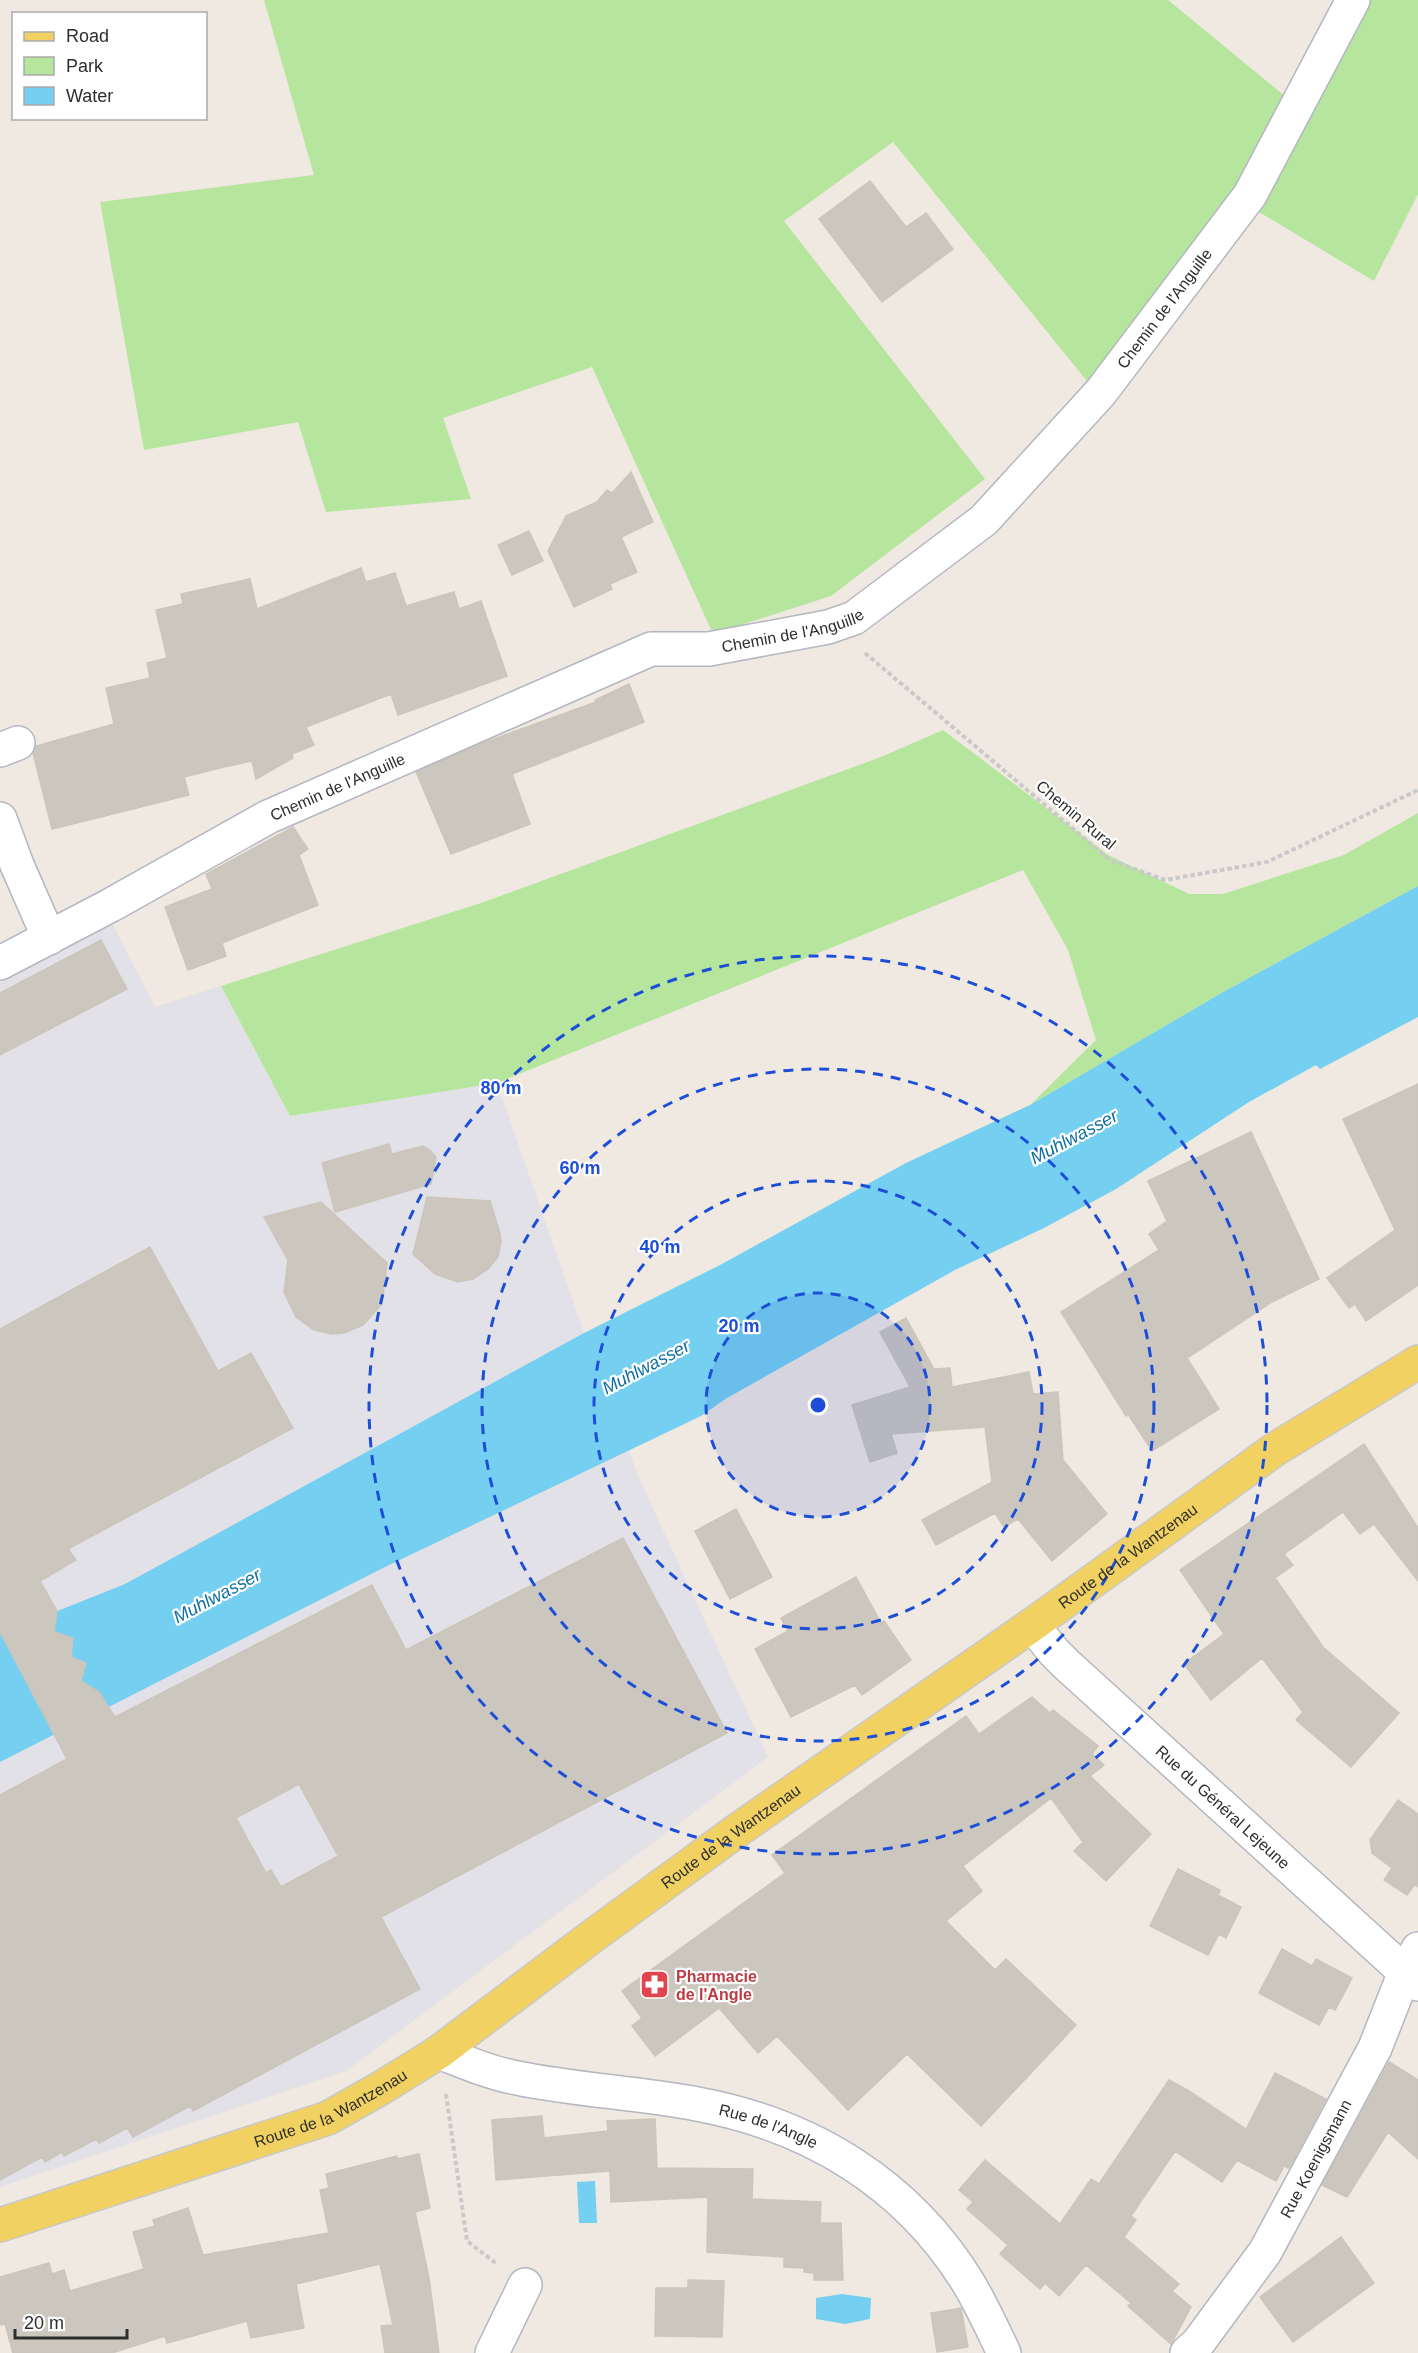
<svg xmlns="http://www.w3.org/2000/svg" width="1418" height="2353" font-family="Helvetica,sans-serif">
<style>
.industrial{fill:#e3e1e8}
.green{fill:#b6e59e}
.water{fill:#75cff0}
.building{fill:#cbc7bf;stroke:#cbc5ba;stroke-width:1.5;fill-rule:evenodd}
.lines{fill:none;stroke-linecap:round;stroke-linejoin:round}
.minor-casing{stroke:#b4b7c1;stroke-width:36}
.major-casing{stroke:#c9c9c9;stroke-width:36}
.path{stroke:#c9c9c9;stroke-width:4;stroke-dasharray:4.5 3;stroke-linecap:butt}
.minor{stroke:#fff;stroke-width:33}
.major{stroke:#f2d163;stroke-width:33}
.ring{fill:none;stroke:#1d4ed8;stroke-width:3;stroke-dasharray:10 8}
.labels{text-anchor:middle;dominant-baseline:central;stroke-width:4.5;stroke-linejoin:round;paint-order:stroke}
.street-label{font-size:16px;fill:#2e2e2e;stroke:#fff}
.health-label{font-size:16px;font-weight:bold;fill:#be3a42;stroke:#fff;text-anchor:start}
.water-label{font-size:18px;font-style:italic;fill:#0d6fa3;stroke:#fff}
.centre{fill:#1d4ed8;stroke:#fff;stroke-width:3}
.ring-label{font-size:18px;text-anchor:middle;font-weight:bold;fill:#1d4ed8;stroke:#fff;stroke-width:4.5;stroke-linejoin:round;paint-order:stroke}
</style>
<rect width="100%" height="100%" fill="#efe9e1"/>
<!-- industrial -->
<path class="industrial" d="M 112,923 L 155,1007 L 221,986 L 290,1116 L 497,1083 L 584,1333 L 639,1478 L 768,1757 L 346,2071 L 0,2187 L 0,983 Z"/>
<!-- green -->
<path class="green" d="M 264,0 L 1168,0 L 1303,111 L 1365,0 L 1418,0 L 1418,194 L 1374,281 L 1254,209 L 1095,391 L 893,142 L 784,221 L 985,479 L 831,596 L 713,634 L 592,367 L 443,418 L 471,499 L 326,512 L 298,422 L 144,450 L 100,202 L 314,175 Z
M 943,730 L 1108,855 L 1189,894 L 1223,894 L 1344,855 L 1418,813 L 1418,886 L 1225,991 L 1030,1105 L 1096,1040 L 1068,950 L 1023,870 L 497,1083 L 290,1116 L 221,986 L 481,903 L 881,757 Z"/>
<!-- water -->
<path class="water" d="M 1418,886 L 1418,1017 L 1320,1069 L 1316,1065 L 1249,1102 L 1116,1189 L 1044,1228 L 955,1270 L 727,1398 L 701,1416 L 385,1567 L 0,1762 L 0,1634 L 125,1584 L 584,1333 L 720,1265 L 906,1163 L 1030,1105 L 1225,991 Z
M 595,2181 L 597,2223 L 579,2223 L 577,2182 Z
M 842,2294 L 871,2298 L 870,2319 L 845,2324 L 816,2319 L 816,2298 Z"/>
<!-- building -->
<path class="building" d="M 870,181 L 906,227 L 926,213 L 953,249 L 882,302 L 819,219 Z
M 631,472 L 653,522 L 621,537 L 637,572 L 610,584 L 612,589 L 574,607 L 548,551 L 566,516 L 597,502 L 607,490 L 612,493 Z
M 529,531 L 543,561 L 512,575 L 498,545 Z
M 361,568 L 366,582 L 395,573 L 406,606 L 454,592 L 459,609 L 481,601 L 507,676 L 398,715 L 391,694 L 306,727 L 314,745 L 292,754 L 293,758 L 256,779 L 252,761 L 224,767 L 184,777 L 189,795 L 52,829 L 33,753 L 36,746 L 114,724 L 106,688 L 150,678 L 147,663 L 167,658 L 156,610 L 183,604 L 181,594 L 250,579 L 257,609 Z
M 629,684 L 644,722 L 512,774 L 530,824 L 451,854 L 416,772 L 485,742 L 596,702 L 595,700 Z
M 293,827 L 308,849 L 299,855 L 318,905 L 222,943 L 226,956 L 188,970 L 165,907 L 212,889 L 206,874 Z
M 101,940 L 127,989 L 0,1055 L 0,993 Z
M 1418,1084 L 1418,1285 L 1366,1321 L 1355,1304 L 1349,1308 L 1327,1278 L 1395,1230 L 1343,1119 Z
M 1251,1132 L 1319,1279 L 1270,1303 L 1187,1358 L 1219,1409 L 1152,1451 L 1128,1414 L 1126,1416 L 1061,1312 L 1159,1250 L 1149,1234 L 1167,1221 L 1148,1181 Z
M 389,1144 L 392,1154 L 423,1146 L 431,1151 L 436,1158 L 431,1184 L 335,1212 L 322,1163 Z
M 427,1197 L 490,1201 L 500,1233 L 501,1242 L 498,1257 L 488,1269 L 473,1279 L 458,1282 L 435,1274 L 413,1254 Z
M 321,1202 L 387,1263 L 382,1304 L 363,1325 L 344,1333 L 332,1334 L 314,1330 L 296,1317 L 284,1292 L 288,1260 L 264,1217 Z
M 150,1247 L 218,1371 L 251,1353 L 293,1428 L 68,1549 L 76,1560 L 40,1581 L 57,1611 L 54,1632 L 73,1638 L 71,1657 L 86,1663 L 81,1681 L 99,1692 L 115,1717 L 372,1585 L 406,1650 L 623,1538 L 727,1733 L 381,1917 L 420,1989 L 193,2111 L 190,2106 L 133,2137 L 127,2128 L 99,2143 L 96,2139 L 64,2156 L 62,2152 L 45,2162 L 42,2157 L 0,2180 L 0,1795 L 67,1759 L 0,1632 L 0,1329 ZM 299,1784 L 338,1856 L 281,1887 L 271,1870 L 266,1873 L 236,1818 Z
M 906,1318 L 934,1369 L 950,1368 L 952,1387 L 1029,1372 L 1033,1394 L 1058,1392 L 1063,1460 L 1107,1514 L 1052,1561 L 1018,1519 L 1004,1527 L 995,1513 L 936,1545 L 922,1520 L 992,1482 L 985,1427 L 891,1434 L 897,1453 L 870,1462 L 852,1405 L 910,1387 L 880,1332 Z
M 1364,1444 L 1418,1528 L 1418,1581 L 1374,1524 L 1360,1534 L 1343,1512 L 1284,1554 L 1293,1565 L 1275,1578 L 1323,1647 L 1399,1713 L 1351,1767 L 1296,1720 L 1303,1712 L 1262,1658 L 1211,1700 L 1184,1664 L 1224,1634 L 1180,1570 Z
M 736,1509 L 772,1577 L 730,1599 L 695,1531 Z
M 856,1577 L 881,1623 L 884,1621 L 911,1660 L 862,1695 L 855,1685 L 791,1717 L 755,1649 L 788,1631 L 781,1618 Z
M 1032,1697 L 1050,1713 L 1053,1710 L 1098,1746 L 1092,1754 L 1104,1765 L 1090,1776 L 1151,1834 L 1106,1881 L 1074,1851 L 1083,1842 L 1051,1798 L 963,1866 L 982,1891 L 946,1921 L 995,1970 L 1006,1959 L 1076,2025 L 981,2126 L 907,2054 L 848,2110 L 777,2036 L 758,2053 L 719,2008 L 655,2056 L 632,2026 L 642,2018 L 622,1991 L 785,1873 L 772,1855 L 804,1832 L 966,1716 L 979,1734 Z
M 1398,1800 L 1418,1814 L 1418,1887 L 1415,1884 L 1407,1895 L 1384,1880 L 1392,1868 L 1372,1853 L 1370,1840 Z
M 1178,1869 L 1220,1890 L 1218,1895 L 1241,1907 L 1226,1938 L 1219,1934 L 1208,1955 L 1150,1926 Z
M 1282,1949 L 1312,1966 L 1316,1959 L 1352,1978 L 1335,2010 L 1329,2007 L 1319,2025 L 1259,1993 Z
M 1389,2062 L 1418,2080 L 1418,2159 L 1388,2132 L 1347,2197 L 1322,2185 Z
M 1275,2073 L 1326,2099 L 1289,2168 L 1284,2166 L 1276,2181 L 1237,2160 L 1222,2182 L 1175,2151 L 1131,2216 L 1136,2220 L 1124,2237 L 1179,2284 L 1172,2291 L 1191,2307 L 1171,2344 L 1128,2306 L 1131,2303 L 1086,2265 L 1059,2296 L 1045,2283 L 1040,2289 L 1000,2254 L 1008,2245 L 967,2209 L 973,2202 L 959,2190 L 985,2160 L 1060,2224 L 1091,2179 L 1099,2184 L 1169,2080 L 1189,2091 L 1246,2129 Z
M 542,2116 L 544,2138 L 608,2131 L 607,2121 L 655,2119 L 657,2168 L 753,2169 L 752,2199 L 821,2202 L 820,2223 L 841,2223 L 843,2280 L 814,2280 L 814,2273 L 804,2272 L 804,2268 L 784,2267 L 784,2257 L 707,2252 L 708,2197 L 611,2202 L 610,2171 L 496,2180 L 492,2120 Z
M 419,2154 L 430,2208 L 415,2212 L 429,2278 L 439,2353 L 385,2353 L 381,2326 L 393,2325 L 380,2264 L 296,2284 L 304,2328 L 251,2338 L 247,2321 L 167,2343 L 165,2336 L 112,2353 L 13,2353 L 5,2324 L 0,2325 L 0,2277 L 49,2263 L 52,2274 L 64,2270 L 70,2291 L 144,2269 L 133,2232 L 155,2226 L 153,2220 L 188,2208 L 203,2255 L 329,2233 L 320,2190 L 329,2188 L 326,2174 L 397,2156 L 397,2159 Z
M 1341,2237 L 1374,2283 L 1293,2342 L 1260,2297 Z
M 688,2280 L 724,2281 L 722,2337 L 655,2336 L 656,2288 L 688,2288 Z
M 961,2308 L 968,2347 L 937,2352 L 931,2313 Z"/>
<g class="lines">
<defs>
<g id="minor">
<path d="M 0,750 L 18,743"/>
<path d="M 0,819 L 17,865 L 49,938"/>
<path id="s1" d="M 0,963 L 111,905 L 268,817 L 651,649 L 709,649 L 828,627 L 854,618 L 984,520 L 1101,392 L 1250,195 L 1353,0"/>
<path id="s2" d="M 1032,1625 L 1054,1652 L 1066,1664 L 1418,1984"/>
<path id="s3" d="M 439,2052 C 465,2062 490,2073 517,2078 C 576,2090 638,2093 697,2104 C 811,2125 908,2184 969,2284 C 982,2306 993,2330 1004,2353"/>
<path d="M 492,2353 L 525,2285"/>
<path id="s4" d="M 1187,2353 L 1198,2343 L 1265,2252 L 1375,2048 L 1405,1972 L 1418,1949"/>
</g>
<g id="major">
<path id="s5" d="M 0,2225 L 328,2118 L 381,2088 L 439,2052 L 594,1935 L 735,1832 L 1032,1625 L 1274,1450 L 1418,1362"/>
</g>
</defs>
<!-- minor casing -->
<use href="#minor" class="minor-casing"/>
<!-- major casing -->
<use href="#major" class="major-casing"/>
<!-- path -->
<path class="path" d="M 865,653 L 1110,860 L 1165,880 L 1267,862 L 1418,790
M 446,2094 L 467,2241 L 498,2265"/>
<!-- minor -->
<use href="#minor" class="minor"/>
<!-- major -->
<use href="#major" class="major"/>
</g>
<!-- distance rings -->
<circle cx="818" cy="1405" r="112" fill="#1d4ed8" fill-opacity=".12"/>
<g class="ring">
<circle cx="818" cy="1405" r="112"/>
<circle cx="818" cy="1405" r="224"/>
<circle cx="818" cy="1405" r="336"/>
<circle cx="818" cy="1405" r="449"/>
</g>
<!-- icons -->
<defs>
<symbol id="pharmacy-square" viewBox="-11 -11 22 22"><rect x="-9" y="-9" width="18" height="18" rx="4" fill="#e0444e" stroke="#fff"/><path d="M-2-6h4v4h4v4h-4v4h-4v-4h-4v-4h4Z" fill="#fff"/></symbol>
</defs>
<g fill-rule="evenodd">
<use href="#pharmacy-square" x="638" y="1968" width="33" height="33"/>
</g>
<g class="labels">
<!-- street labels -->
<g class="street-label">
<text stroke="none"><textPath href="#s1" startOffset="1371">Chemin de l'Anguille</textPath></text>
<text stroke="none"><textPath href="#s1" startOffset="867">Chemin de l'Anguille</textPath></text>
<text stroke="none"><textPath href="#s1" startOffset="381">Chemin de l'Anguille</textPath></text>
<text transform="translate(1076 815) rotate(40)">Chemin Rural</text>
<text stroke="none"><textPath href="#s5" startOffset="1323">Route de la Wantzenau</textPath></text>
<text stroke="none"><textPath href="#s2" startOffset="264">Rue du Général Lejeune</textPath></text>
<text stroke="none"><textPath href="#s5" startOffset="837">Route de la Wantzenau</textPath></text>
<text stroke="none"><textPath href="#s5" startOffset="351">Route de la Wantzenau</textPath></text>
<text stroke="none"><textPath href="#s3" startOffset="339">Rue de l'Angle</textPath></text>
<text stroke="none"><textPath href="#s4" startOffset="234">Rue Koenigsmann</textPath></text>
</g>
<!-- health labels -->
<g class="health-label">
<text x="676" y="1976">Pharmacie<tspan x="676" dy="18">de l'Angle</tspan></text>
</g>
<!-- water labels -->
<g class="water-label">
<text transform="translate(1074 1137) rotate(-28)">Muhlwasser</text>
<text transform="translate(646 1367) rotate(-28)">Muhlwasser</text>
<text transform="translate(217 1596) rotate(-28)">Muhlwasser</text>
</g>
</g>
<circle cx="818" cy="1405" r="9" class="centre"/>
<g class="ring-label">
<text x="501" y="1094">80 m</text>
<text x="580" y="1174">60 m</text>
<text x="660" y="1253">40 m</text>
<text x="739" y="1332">20 m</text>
</g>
<!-- legend -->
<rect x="12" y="12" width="195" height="108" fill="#ffffff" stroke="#ababab" stroke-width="1.5"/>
<rect x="24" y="32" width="30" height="9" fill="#f2d163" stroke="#ababab" stroke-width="1.5"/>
<text x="66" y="42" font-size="18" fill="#2e2e2e">Road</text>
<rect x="24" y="57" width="30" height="18" fill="#b6e59e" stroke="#ababab" stroke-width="1.5"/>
<text x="66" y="72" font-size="18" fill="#2e2e2e">Park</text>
<rect x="24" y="87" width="30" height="18" fill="#75cff0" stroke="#ababab" stroke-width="1.5"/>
<text x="66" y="102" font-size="18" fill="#2e2e2e">Water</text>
<!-- scale -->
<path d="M15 2329v9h112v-9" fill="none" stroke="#2e2e2e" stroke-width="3"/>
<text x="24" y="2329" font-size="18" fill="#2e2e2e" stroke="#ffffff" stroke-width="4.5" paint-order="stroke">20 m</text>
</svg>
